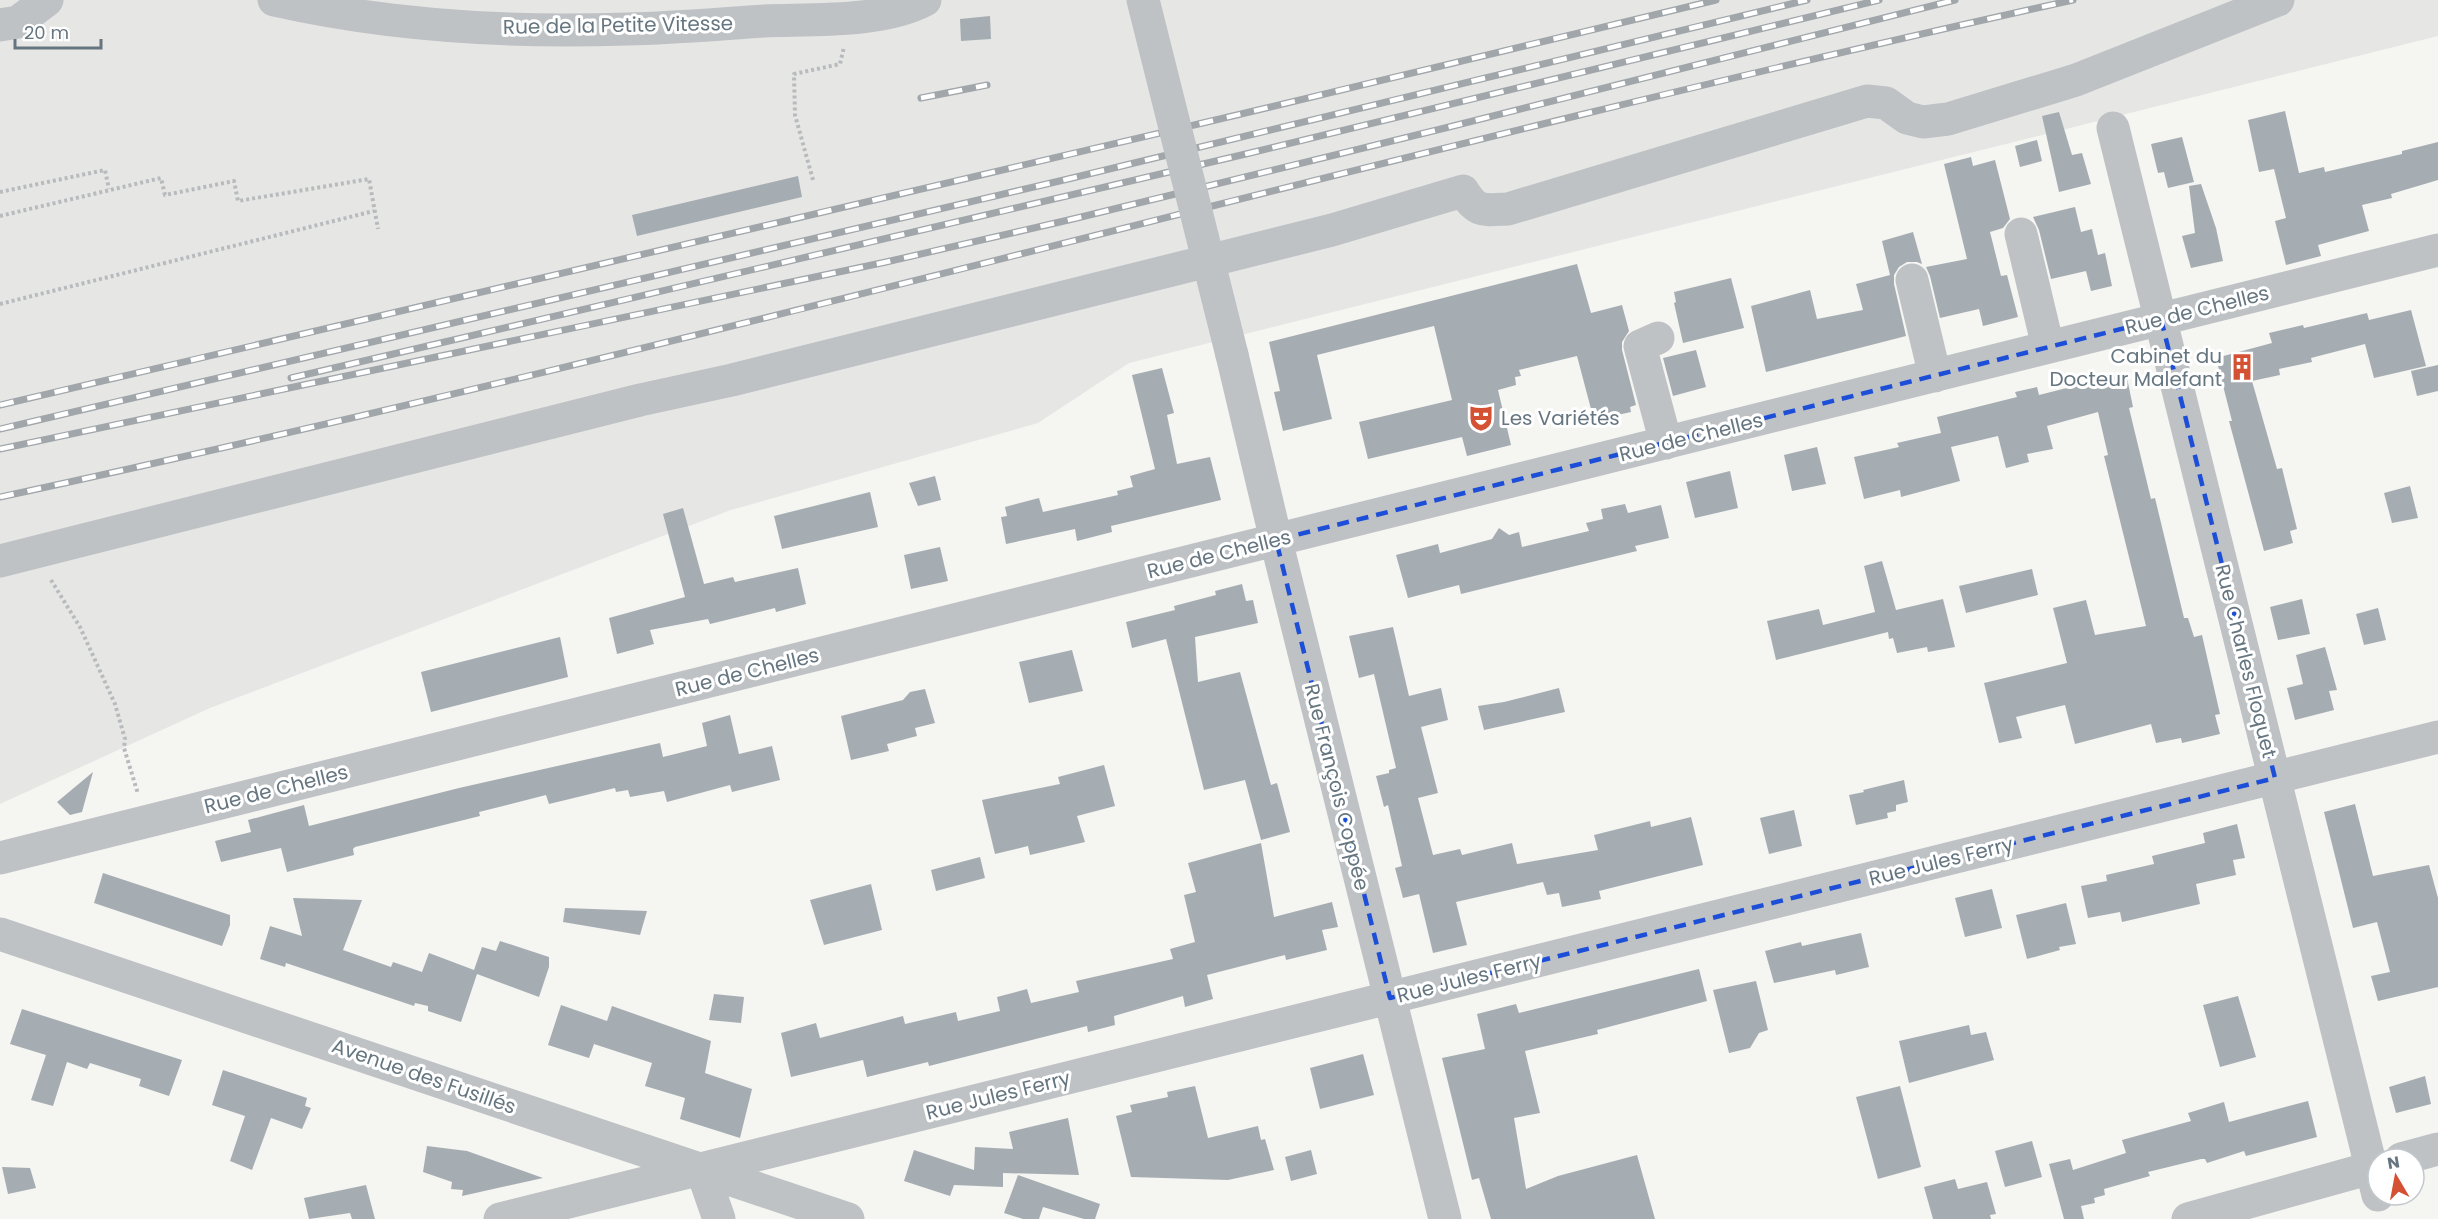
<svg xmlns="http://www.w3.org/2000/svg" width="2438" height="1219" font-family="Poppins,sans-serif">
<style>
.built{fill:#e6e6e5}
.building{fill:#a6adb2}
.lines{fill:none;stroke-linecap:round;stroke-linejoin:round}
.path{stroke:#b8bbbd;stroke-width:4;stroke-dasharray:3 3;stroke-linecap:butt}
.minor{stroke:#bec2c5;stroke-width:33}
.rail-casing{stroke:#a0a6aa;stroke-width:7}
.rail{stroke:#fff;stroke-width:4.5;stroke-dasharray:14;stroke-linecap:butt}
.minor-bridge{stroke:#bec2c5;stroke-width:33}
.marked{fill:none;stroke:#1d4ed8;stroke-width:4.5;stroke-dasharray:12 8;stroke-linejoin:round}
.labels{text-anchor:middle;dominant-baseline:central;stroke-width:6;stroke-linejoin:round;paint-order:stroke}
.street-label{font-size:20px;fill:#667680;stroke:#fff}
.poi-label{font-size:20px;fill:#667680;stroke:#fff;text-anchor:end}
</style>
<rect width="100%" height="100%" fill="#f5f5f2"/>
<!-- built -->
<path class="built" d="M 0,0 L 2438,0 L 2438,36 L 1129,363 L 1038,423 L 731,510 L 210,708 L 0,804 Z"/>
<!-- building -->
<path class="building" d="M 990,16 L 991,39 L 961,41 L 960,19 Z
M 2285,111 L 2299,173 L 2324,167 L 2325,172 L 2402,154 L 2402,151 L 2438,142 L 2438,180 L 2391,194 L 2392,198 L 2362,205 L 2369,231 L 2318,245 L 2321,256 L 2286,265 L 2275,221 L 2286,218 L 2274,169 L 2259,172 L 2248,120 Z
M 2059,112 L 2072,155 L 2082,153 L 2091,184 L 2059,192 L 2042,116 Z
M 2182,137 L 2194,182 L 2168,188 L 2164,172 L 2158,173 L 2151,144 Z
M 2037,140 L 2042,161 L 2020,167 L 2015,146 Z
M 1971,157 L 1973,166 L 1995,160 L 2010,219 L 2003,228 L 1990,232 L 2001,276 L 2007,275 L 2018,317 L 1983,326 L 1979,309 L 1940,318 L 1930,276 L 1926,267 L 1967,259 L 1944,164 Z
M 798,176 L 802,197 L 637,236 L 632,215 Z
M 2201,184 L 2216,228 L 2223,261 L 2191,268 L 2182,236 L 2195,233 L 2189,186 Z
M 2075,207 L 2081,232 L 2092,229 L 2098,255 L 2105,253 L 2112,286 L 2091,291 L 2086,271 L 2051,279 L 2039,230 L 2033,217 Z
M 1913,232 L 1922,264 L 1917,262 L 1907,262 L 1899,267 L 1894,275 L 1894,284 L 1906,336 L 1766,372 L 1751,306 L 1810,290 L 1817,319 L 1863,310 L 1856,284 L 1890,275 L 1882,241 Z
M 1577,264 L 1591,313 L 1622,305 L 1629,331 L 1622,342 L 1622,350 L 1636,405 L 1630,407 L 1631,412 L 1599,419 L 1596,408 L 1591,409 L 1577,356 L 1519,370 L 1521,376 L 1515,377 L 1516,385 L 1498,390 L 1511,445 L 1467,456 L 1462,437 L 1368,459 L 1359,422 L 1452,400 L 1434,326 L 1317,355 L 1332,419 L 1283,431 L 1274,392 L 1280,391 L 1269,342 Z
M 1731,278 L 1744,328 L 1683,343 L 1674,303 L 1676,302 L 1674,292 Z
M 2411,310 L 2426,366 L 2374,378 L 2365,344 L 2311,358 L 2312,362 L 2279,369 L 2280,375 L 2252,381 L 2277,469 L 2282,468 L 2297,529 L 2290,531 L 2293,543 L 2264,551 L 2229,421 L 2232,421 L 2216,358 L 2272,343 L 2269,333 L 2303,325 L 2304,328 L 2367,313 L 2369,320 Z
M 1696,350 L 1706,387 L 1673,396 L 1663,358 Z
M 2438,365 L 2438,391 L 2417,396 L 2411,371 Z
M 1162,368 L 1174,413 L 1167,415 L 1177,464 L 1210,457 L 1221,500 L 1111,526 L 1112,532 L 1077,541 L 1075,529 L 1006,544 L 1001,517 L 1007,516 L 1005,507 L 1039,498 L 1043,512 L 1118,495 L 1117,491 L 1133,487 L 1130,476 L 1155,469 L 1132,375 Z
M 2126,373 L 2133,407 L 2129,408 L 2151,499 L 2155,498 L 2184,618 L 2188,618 L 2194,637 L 2202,635 L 2220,714 L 2215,715 L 2220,734 L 2182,743 L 2181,738 L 2156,743 L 2151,724 L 2075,744 L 2065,705 L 2016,717 L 2022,738 L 1999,743 L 1984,683 L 2067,663 L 2053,608 L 2086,600 L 2095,635 L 2146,626 L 2104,456 L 2108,455 L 2098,412 L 2047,426 L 2053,449 L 2027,454 L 2029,462 L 2006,468 L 1998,436 L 1951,447 L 1960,481 L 1901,497 L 1900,490 L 1864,499 L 1854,457 L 1899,447 L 1897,443 L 1941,433 L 1937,417 L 2017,397 L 2015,392 L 2037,387 L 2039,395 Z
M 1817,447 L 1826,484 L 1792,491 L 1784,455 Z
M 1730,471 L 1738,508 L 1695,518 L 1686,482 Z
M 935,476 L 941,500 L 918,506 L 909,483 Z
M 2410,486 L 2418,518 L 2392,523 L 2384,493 Z
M 870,492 L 878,527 L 782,549 L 774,516 Z
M 1625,504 L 1628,513 L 1661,505 L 1669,538 L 1635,546 L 1637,551 L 1461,594 L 1459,585 L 1408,598 L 1396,555 L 1438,544 L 1440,553 L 1492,539 L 1499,528 L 1509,535 L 1519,532 L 1522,547 L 1589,531 L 1586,523 L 1603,519 L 1601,509 Z
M 683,508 L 704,584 L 733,577 L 735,582 L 798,568 L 806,604 L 776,612 L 775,608 L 710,624 L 708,619 L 650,630 L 654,644 L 617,654 L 609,618 L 685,597 L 663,514 Z
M 940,547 L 948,581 L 911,589 L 904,555 Z
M 1882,561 L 1896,610 L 1943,599 L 1955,647 L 1928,652 L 1927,647 L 1897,653 L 1893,638 L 1889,639 L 1888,632 L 1776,660 L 1767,621 L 1819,609 L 1823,625 L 1875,612 L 1864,566 Z
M 2032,569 L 2038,595 L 1966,613 L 1959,586 Z
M 1242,584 L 1246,601 L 1253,600 L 1258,623 L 1195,637 L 1198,682 L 1240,672 L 1271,785 L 1277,783 L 1290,832 L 1261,840 L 1245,780 L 1204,790 L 1166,639 L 1132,648 L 1126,622 L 1175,610 L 1174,606 L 1216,595 L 1215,591 Z
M 2302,599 L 2310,634 L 2278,640 L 2270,607 Z
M 2378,608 L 2386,640 L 2364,645 L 2356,614 Z
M 1393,627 L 1409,696 L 1441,688 L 1448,720 L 1421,727 L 1438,793 L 1418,798 L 1433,855 L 1460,849 L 1462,855 L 1512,843 L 1517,864 L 1598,850 L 1594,835 L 1650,821 L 1651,827 L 1691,817 L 1703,865 L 1599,891 L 1601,899 L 1562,907 L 1559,893 L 1547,895 L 1543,882 L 1456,902 L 1467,945 L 1433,953 L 1419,894 L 1403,898 L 1395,868 L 1402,866 L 1388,805 L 1384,807 L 1376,776 L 1389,773 L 1389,770 L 1396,768 L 1374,674 L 1359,678 L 1349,636 Z
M 560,637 L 568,677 L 431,712 L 421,672 Z
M 2325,647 L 2337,690 L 2329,691 L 2334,710 L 2295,720 L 2287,688 L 2303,684 L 2296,655 Z
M 1072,650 L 1083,691 L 1029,703 L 1019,662 Z
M 1559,688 L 1565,712 L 1484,730 L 1478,706 L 1504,702 Z
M 925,689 L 935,723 L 915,728 L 917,736 L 887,744 L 889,751 L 851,760 L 841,716 L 903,700 L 910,692 Z
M 730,715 L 739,754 L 772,746 L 780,780 L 732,792 L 730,785 L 667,802 L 664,791 L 630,797 L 628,790 L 616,792 L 615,788 L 549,804 L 546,795 L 479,812 L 480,816 L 355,847 L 353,849 L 354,855 L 287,872 L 281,848 L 221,862 L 215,841 L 251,832 L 248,820 L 304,805 L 309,826 L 459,788 L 660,743 L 663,757 L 707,746 L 702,723 Z
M 1104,765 L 1115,806 L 1077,816 L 1085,842 L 1030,855 L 1028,846 L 995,854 L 982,800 L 1060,784 L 1058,777 Z
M 93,772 L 82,812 L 70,815 L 57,802 Z
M 1904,780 L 1908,802 L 1896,805 L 1896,811 L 1887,813 L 1888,818 L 1856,825 L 1849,795 L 1864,792 L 1863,790 Z
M 2355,804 L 2373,876 L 2429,865 L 2438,898 L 2438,987 L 2378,1001 L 2371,976 L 2390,972 L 2377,922 L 2353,928 L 2324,812 Z
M 1794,810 L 1802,846 L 1769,854 L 1760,818 Z
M 2237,824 L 2245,858 L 2233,860 L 2236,875 L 2196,884 L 2200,904 L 2122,922 L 2120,912 L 2088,918 L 2081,886 L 2107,881 L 2106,875 L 2154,864 L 2152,856 L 2205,843 L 2203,833 Z
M 1261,843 L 1274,917 L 1332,902 L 1338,927 L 1322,930 L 1327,950 L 1286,960 L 1285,955 L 1207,975 L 1213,999 L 1185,1007 L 1183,996 L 1114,1016 L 1115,1025 L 1088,1032 L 1087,1026 L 929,1066 L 928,1062 L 867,1077 L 863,1060 L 791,1077 L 781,1033 L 816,1023 L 820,1038 L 903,1016 L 905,1024 L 956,1012 L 958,1021 L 1000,1011 L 997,997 L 1027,989 L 1031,1003 L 1079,992 L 1076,981 L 1173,959 L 1170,949 L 1195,942 L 1184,895 L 1196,892 L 1188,863 Z
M 980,857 L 985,878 L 936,891 L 931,870 Z
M 103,873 L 230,915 L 230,925 L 222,946 L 94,903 Z
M 871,884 L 882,930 L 824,945 L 810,900 Z
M 1992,889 L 2002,928 L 1965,937 L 1955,898 Z
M 293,898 L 362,900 L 343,950 L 391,967 L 393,962 L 422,972 L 429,953 L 474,970 L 482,947 L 496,951 L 500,941 L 549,957 L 549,967 L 539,997 L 477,974 L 461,1022 L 428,1011 L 428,1006 L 415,1003 L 414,1006 L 286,963 L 285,967 L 260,959 L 270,926 L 302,936 Z
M 2066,903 L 2076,944 L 2059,947 L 2060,950 L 2027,959 L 2016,915 Z
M 565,908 L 620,910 L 647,911 L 640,935 L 563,922 Z
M 1861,933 L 1869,967 L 1836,975 L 1835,970 L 1774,983 L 1765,951 L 1801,942 L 1802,946 Z
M 1699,969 L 1707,1001 L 1597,1030 L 1598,1034 L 1525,1051 L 1540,1113 L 1514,1118 L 1526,1189 L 1558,1176 L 1637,1155 L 1655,1219 L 1491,1219 L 1479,1178 L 1472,1180 L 1442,1058 L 1485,1049 L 1477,1014 L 1516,1004 L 1519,1013 Z
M 1756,981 L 1768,1030 L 1759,1033 L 1750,1048 L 1729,1053 L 1713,990 Z
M 714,994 L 744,997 L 741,1023 L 709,1020 Z
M 2238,996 L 2256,1057 L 2220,1067 L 2203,1005 Z
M 561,1005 L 607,1021 L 612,1006 L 711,1041 L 705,1073 L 752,1089 L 740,1138 L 680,1119 L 685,1098 L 645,1086 L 652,1063 L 594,1044 L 589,1058 L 548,1045 Z
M 22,1009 L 182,1060 L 169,1096 L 139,1086 L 141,1079 L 90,1063 L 87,1069 L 67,1062 L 53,1106 L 31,1100 L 46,1055 L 10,1044 Z
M 1969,1025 L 1971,1035 L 1986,1032 L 1994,1060 L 1909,1083 L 1899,1041 Z
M 1363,1054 L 1374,1095 L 1320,1109 L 1310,1068 Z
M 223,1070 L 307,1098 L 305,1106 L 311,1108 L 302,1129 L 271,1118 L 252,1170 L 230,1161 L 245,1116 L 212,1105 Z
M 2425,1076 L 2431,1104 L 2396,1113 L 2389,1087 Z
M 1195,1086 L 1208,1138 L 1258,1126 L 1261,1140 L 1265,1139 L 1274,1170 L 1228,1180 L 1131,1177 L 1116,1116 L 1132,1112 L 1130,1105 L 1168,1097 L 1167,1092 Z
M 1900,1086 L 1921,1167 L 1878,1179 L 1856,1097 Z
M 2308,1101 L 2317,1137 L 2246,1156 L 2244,1151 L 2207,1163 L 2205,1159 L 2201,1159 L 2148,1172 L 2150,1176 L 2104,1189 L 2105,1195 L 2094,1198 L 2095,1203 L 2081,1206 L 2084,1219 L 2064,1219 L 2049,1164 L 2070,1159 L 2073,1170 L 2126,1153 L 2122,1140 L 2191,1121 L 2188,1113 L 2224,1102 L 2229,1122 Z
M 1068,1118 L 1079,1175 L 1003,1173 L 1003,1187 L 954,1185 L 950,1196 L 904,1181 L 914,1150 L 974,1170 L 975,1147 L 1013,1149 L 1009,1132 Z
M 2032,1141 L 2042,1177 L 2005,1187 L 1995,1151 Z
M 427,1146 L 467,1151 L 543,1178 L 462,1196 L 463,1190 L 451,1189 L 452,1182 L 423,1172 Z
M 1311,1150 L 1317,1174 L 1291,1181 L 1285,1157 Z
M 2,1167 L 30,1168 L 36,1188 L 8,1194 Z
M 1018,1175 L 1100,1204 L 1095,1219 L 1084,1219 L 1043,1207 L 1039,1219 L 1023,1219 L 1004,1213 Z
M 1955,1179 L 1958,1189 L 1987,1182 L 1996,1214 L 1990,1215 L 1991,1219 L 1933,1219 L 1924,1187 Z
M 366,1185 L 375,1219 L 352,1219 L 350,1213 L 309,1219 L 304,1198 Z"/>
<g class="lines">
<!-- path -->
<path class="path" d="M 813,180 L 795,115 L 794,74 L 840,64 L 844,47
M 0,192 L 105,170 L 109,189
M 0,216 L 161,178 L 165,195 L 234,181 L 238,201 L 369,179 L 378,229
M 0,304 L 374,211
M 51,580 L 80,627 L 115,704 L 125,739 L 124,748 L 138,794"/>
<!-- minor -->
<path class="minor" d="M 274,0 C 389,26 509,33 627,29 C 673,28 718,24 764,21 C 812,19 882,23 925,0
M 0,25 L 18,22 L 47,0
M 2113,128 L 2378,1195
M 2021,234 L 2048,347
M 1912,280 L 1935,376
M 1658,338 L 1640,346 L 1666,443
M 1232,355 L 1276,540 L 1445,1219
M 0,561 L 640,400 L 732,380 L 1332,230 L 1463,191 C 1477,213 1483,210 1508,209 L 1867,101 L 1886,103 L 1907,118 L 1923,122 L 1948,119 L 2076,80 L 2278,0
M 0,858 L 2438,250
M 0,934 L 848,1219
M 2401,1159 L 2438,1149
M 702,1170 L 719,1219
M 500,1219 L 2438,737
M 2188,1219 L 2378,1166"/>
<defs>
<path id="rail" d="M 921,98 L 987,85
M 291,378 L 1250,153 L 1879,0
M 0,405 L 1241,114 L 1716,0
M 0,429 L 1068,179 L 1807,0
M 0,449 L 886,262 L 1077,218 L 1445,128 L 1955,0
M 0,497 C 695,348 1379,153 2073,0"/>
</defs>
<!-- rail casing -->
<use href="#rail" class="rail-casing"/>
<!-- rail -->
<use href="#rail" class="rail"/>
<!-- minor-bridge -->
<path class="minor-bridge" d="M 1143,0 L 1232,355"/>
</g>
<!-- marked area -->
<path class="marked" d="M 2161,319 L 2275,778 L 1390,998 L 1276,540 Z"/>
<!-- icons -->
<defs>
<symbol id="building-bare" viewBox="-9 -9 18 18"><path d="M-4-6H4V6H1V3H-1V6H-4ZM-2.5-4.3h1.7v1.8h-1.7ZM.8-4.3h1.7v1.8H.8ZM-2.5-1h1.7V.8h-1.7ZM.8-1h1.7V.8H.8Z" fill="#d45133" stroke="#fff" stroke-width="2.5" paint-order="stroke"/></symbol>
<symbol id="theatre-bare" viewBox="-9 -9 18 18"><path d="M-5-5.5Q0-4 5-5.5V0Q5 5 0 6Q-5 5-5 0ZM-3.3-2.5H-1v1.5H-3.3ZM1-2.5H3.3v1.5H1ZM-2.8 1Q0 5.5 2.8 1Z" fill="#d45133" stroke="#fff" stroke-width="2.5" paint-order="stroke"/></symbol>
</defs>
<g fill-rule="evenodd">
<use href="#building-bare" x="2223" y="348" width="38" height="38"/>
<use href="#theatre-bare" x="1462" y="399" width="38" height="38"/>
</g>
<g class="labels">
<!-- street labels -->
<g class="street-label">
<text transform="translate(618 25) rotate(-1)">Rue de la Petite Vitesse</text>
<text transform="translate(2197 310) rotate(-14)">Rue de Chelles</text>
<text transform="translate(1691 437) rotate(-14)">Rue de Chelles</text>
<text transform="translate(1219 554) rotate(-14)">Rue de Chelles</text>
<text transform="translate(2246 661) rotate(76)">Rue Charles Floquet</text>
<text transform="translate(747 672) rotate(-14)">Rue de Chelles</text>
<text transform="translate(1337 787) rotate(76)">Rue François Coppée</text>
<text transform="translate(276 789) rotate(-14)">Rue de Chelles</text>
<text transform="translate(1941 861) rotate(-14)">Rue Jules Ferry</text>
<text transform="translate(1469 978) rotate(-14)">Rue Jules Ferry</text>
<text transform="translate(424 1076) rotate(19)">Avenue des Fusillés</text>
<text transform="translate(998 1095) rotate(-14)">Rue Jules Ferry</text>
</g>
<!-- poi labels -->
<g class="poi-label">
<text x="2222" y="356">Cabinet du<tspan x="2222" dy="23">Docteur Malefant</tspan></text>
<text x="1501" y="418" text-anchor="start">Les Variétés</text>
</g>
</g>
<!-- north arrow -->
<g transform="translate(2396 1177) rotate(350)"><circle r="28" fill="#ffffff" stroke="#c2c8cc" stroke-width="1.5"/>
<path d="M0-4.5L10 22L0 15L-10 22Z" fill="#d45133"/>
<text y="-9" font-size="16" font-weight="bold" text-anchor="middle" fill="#667680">N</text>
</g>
<!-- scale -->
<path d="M15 39v9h86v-9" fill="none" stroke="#667680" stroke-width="3"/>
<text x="24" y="39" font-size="18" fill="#667680" stroke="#ffffff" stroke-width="4.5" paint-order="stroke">20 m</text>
</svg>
